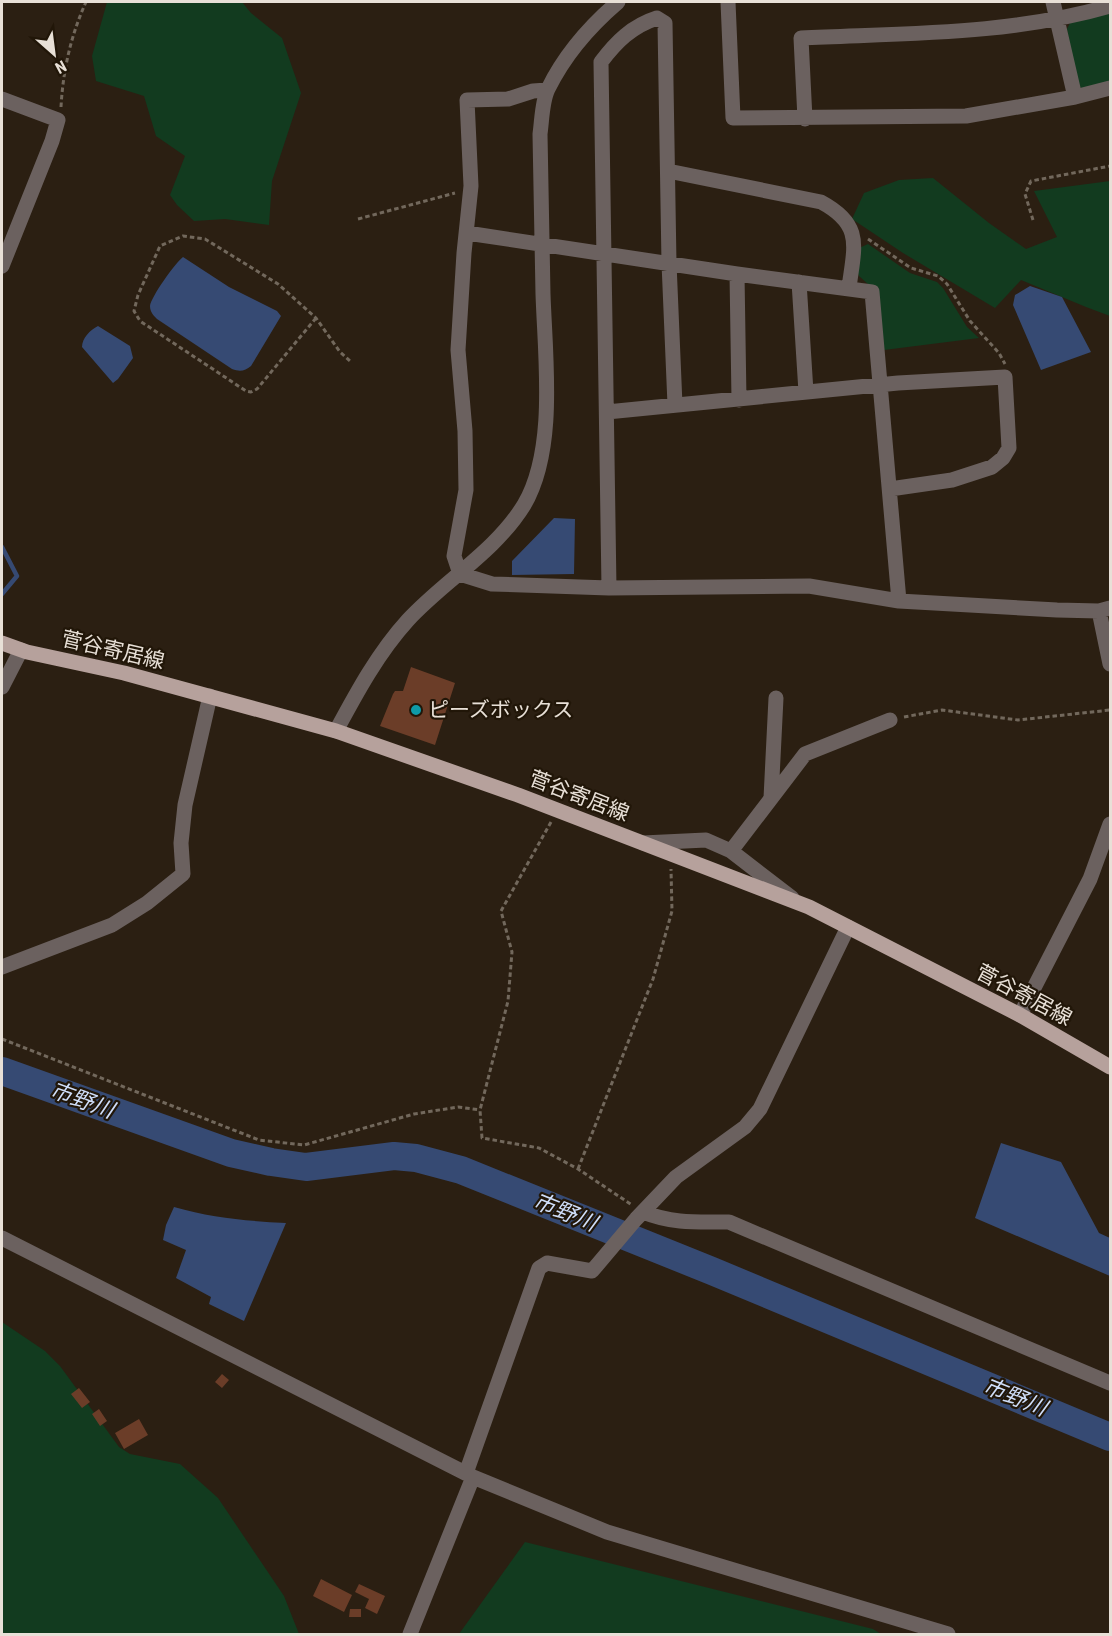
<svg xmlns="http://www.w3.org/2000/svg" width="1112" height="1636" font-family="'Roboto Condensed','Noto Sans JP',sans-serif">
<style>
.green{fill:#123b1f}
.water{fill:#364a73}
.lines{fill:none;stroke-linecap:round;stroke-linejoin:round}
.stream{stroke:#364a73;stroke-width:4.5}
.river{stroke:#364a73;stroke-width:28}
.building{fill:#6b3d28}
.path{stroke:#72685c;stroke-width:3;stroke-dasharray:4.5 3;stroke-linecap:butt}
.minor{stroke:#6b615f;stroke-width:15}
.major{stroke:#b6a19c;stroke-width:15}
.culture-dot{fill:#0f9aa8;stroke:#211608;stroke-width:2}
.labels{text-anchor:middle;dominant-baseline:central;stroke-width:4.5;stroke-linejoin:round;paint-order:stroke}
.street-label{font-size:21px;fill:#e8e0d7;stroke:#211608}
.poi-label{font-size:21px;fill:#e8e0d7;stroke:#211608;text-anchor:start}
.water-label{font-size:22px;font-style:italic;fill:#cfdef9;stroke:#211608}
</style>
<rect width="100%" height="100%" fill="#2b1f12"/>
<!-- green -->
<path class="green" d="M 107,2 L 242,2 L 251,13 L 282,38 L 301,93 L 272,181 L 269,225 L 225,219 L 194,221 L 177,205 L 170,195 L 185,156 L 156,136 L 144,96 L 96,81 L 92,56 Z
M 1110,12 L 1110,83 L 1083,90 L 1076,83 L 1067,29 L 1070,23 Z
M 933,178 L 989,223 L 1026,249 L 1057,237 L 1034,191 L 1110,181 L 1110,316 L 1086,307 L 1021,280 L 995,308 L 903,253 L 852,219 L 864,193 L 899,180 Z
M 868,244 L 910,273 L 937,282 L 943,288 L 967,327 L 979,338 L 884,350 L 869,285 L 859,276 L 855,267 L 857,249 Z
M 2,1322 L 45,1351 L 60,1366 L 119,1447 L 130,1454 L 180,1464 L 218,1498 L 284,1596 L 299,1634 L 2,1634 Z
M 525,1542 L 873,1629 L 881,1634 L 459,1634 Z"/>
<!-- water -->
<path class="water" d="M 183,257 L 229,287 L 277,311 L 281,316 L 251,366 C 245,371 240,372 232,369 L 157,319 C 154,316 150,312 150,306 C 151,297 175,263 183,257 Z
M 1030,286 L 1062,297 L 1091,352 L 1041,370 L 1013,305 L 1015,295 Z
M 98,326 L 130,346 L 133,358 L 118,379 L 113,383 L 82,347 C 82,338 90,330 98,326 Z
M 554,518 L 575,519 L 574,574 L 512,575 L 512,561 Z
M 1001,1143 L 1061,1162 L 1099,1233 L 1110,1238 L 1110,1276 L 975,1218 Z
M 174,1207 C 212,1218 247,1221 286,1223 L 244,1321 L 209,1304 L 211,1297 L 176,1278 L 186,1250 L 163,1240 L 166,1225 Z"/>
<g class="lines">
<!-- stream -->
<path class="stream" d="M 2,547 L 17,576 L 2,594"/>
<!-- river -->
<path class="river" d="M 2,1071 L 231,1153 L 271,1162 L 306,1167 L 394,1156 L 416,1158 L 461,1170 L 712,1271 L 1110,1437"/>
</g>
<!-- building -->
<path class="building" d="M 411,667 L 455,683 L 435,745 L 380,726 L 393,694 L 395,691 L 403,691 Z
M 222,1374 L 229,1380 L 222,1388 L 215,1382 Z
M 79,1388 L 90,1402 L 82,1408 L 71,1394 Z
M 99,1409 L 107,1421 L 100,1426 L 92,1414 Z
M 139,1419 L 148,1435 L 124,1449 L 115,1433 Z
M 321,1579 L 352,1595 L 344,1612 L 313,1596 Z
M 359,1584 L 385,1596 L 377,1614 L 365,1608 L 369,1599 L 355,1592 Z
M 350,1609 L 361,1609 L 361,1617 L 349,1617 Z"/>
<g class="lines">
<!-- path -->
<path class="path" d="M 61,107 C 63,70 71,35 86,2
M 358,219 L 455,193
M 1033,220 L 1025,194 L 1031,181 L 1110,166
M 868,239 L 911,268 L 938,276 L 947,284 L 970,321 L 999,353 L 1005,364
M 316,318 L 257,389 L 251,392 L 246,391 L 140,321 L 134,311 L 138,295 L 160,246 L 183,236 L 205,239 L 278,284 L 316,318 L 340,352 L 351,362
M 904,717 L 942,710 L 1018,720 L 1110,710
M 551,822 L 501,911 L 512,952 L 508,1001 L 480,1110 L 482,1138 L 539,1148 L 578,1169 L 632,1205
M 2,1039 L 259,1140 L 304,1145 L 414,1114 L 458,1107 L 480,1110
M 578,1169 L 653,979 L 672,911 L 671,869"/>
<!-- minor -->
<path class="minor" d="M 728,2 L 733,118 L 966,116 L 1075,97 L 1110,88
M 1053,2 L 1075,97
M 547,90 L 533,91 L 508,99 L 467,100 L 471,186 L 464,253 L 458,350 L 465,431 L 466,490 L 454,556 L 460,574 L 492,584 L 609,588 L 809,586 L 899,601 L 1057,610 L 1099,611 L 1110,608
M 2,99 L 58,120 L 52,141 L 2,266
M 805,119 L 801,38 C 905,33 1010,35 1110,6
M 668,171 L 821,202 C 864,225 854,247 849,288
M 467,233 L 737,274 L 872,292 L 899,601
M 737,274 L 739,400
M 799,282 L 806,392
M 607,412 L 898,383 L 1005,377 L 1009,448 L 1003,458 L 992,467 L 952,480 L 890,489
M 609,588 L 601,62 C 616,42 632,26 657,18 L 665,23 L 669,263 L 675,405
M 1099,611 L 1110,664
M 2,687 L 21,650
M 336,731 C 357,692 378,653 408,620 C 445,580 495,552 524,505 C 557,449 545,357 543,294 C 542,241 541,188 540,134 C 542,120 542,101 548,89 C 565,54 590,26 618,2
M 771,798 L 776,698
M 643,843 L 706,840 L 731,851 L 792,898
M 731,851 L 805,754 L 890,720
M 2,967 L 112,925 L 147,903 L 183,874 L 181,843 L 185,805 L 210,696
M 1020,1015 L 1090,879 L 1110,824
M 643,1212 C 673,1224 697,1222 729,1222 L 1110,1383
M 2,1238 L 473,1477 L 607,1532 L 948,1634
M 466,1473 L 539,1268 L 547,1263 L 592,1271 L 636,1219 L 676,1177 L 745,1127 L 760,1109 L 848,927
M 410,1634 L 473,1477"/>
<!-- major -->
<path class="major" d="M 2,643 L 27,652 L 124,673 L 336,731 L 518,795 L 809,907 L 1020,1015 L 1110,1067"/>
</g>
<!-- markers -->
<circle class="culture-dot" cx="416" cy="710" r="6"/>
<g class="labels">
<!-- street labels -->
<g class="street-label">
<text transform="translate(113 650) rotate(13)">菅谷寄居線</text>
<text transform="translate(579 796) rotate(21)">菅谷寄居線</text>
<text transform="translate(1024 995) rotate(28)">菅谷寄居線</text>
</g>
<!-- poi labels -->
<g class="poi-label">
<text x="428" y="710">ピーズボックス</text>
</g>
<!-- water labels -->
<g class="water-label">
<text transform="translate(82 1100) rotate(20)">市野川</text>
<text transform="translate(565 1212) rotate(22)">市野川</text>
<text transform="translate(1015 1397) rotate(22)">市野川</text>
</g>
</g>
<!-- border -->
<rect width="1112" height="1636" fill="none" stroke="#e8e0d7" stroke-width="6"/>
<!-- north arrow -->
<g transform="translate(54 54) rotate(152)" stroke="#211608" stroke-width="4.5" paint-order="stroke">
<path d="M0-4.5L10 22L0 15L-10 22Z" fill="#e8e0d7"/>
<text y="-9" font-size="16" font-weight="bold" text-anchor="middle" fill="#e8e0d7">N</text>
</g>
</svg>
